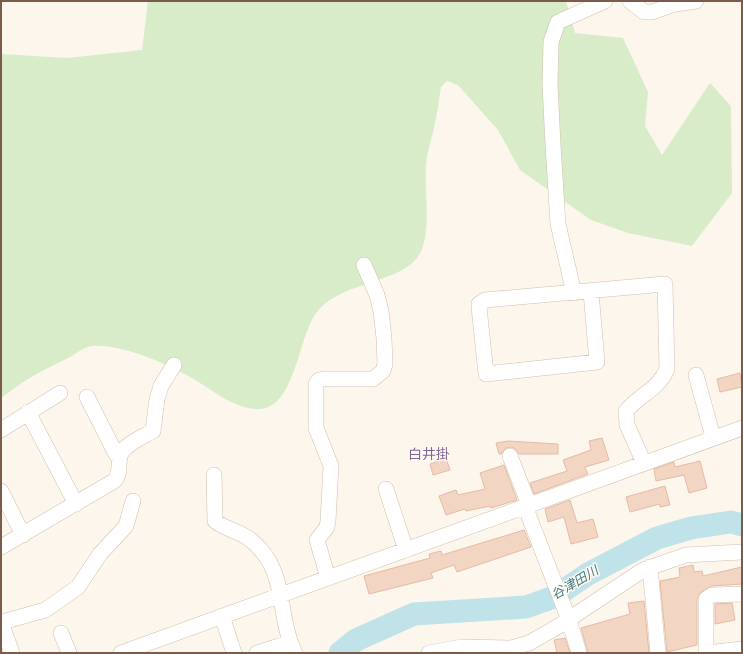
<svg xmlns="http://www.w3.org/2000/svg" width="743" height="654" font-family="'Source Sans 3','Noto Sans JP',sans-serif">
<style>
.green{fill:#d8ecc9}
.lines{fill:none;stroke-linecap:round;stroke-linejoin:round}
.river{stroke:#bfe3e8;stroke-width:23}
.building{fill:#f3d5c3;stroke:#e6bba3}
.minor-casing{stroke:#d1beb0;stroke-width:16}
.minor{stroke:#fff;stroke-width:15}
.labels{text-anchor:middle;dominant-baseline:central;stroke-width:3;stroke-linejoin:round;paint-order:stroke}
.water-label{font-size:13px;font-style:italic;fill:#437c86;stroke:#fffaf3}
.quarter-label{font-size:14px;fill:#846695;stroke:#fffaf3}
</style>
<rect width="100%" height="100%" fill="#fdf6ec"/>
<!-- green -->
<path class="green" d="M 148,1 L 566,1 L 575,33 L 623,38 L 648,92 L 645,126 L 662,155 L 710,83 L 731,106 L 732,193 L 692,246 L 628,233 L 591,220 L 520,170 L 498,130 L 458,85 L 447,81 L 441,87 C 439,100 437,114 434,128 C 431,140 427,153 426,165 C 424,192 431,223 422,249 C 409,284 343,279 317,312 C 298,335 296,408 259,409 C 236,409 218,394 200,383 C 173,366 124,344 92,346 C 85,347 76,353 70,357 C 58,363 45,369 33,376 C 22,382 11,391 1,398 L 1,54 L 67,58 L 142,50 Z"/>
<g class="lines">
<!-- river -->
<path class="river" d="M 340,653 L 356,640 L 414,614 L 526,607 L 554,597 L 588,574 L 657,538 L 691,528 L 731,522 L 742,525"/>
</g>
<!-- building -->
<path class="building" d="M 740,373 L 742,387 L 720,392 L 717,379 Z
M 602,438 L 609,460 L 585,467 L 588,474 L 534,494 L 530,483 L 567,471 L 563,460 L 591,450 L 589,441 Z
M 508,441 L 558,444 L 558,454 L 519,454 L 516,449 L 511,447 L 506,448 L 501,454 L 499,454 L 496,443 Z
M 446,458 L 450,470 L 433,475 L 430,464 Z
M 700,461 L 707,488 L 689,493 L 684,475 L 656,481 L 654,469 L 674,462 L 675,467 Z
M 504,465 L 517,500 L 491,508 L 490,506 L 466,511 L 465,509 L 446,515 L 439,496 L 456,490 L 458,495 L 485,489 L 480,473 Z
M 665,486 L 670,505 L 660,507 L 660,504 L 630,512 L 626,497 Z
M 570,500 L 577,523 L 593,519 L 598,537 L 571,544 L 564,517 L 548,522 L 545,509 Z
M 524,530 L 531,547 L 457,572 L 454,565 L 431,573 L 433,578 L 369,594 L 364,576 L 430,558 L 429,554 L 441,551 L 442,555 Z
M 693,565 L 694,572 L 702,571 L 703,576 L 742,567 L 742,584 L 712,586 L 701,592 L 697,599 L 697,645 L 667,652 L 660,581 L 680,577 L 679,568 Z
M 644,601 L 649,653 L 588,653 L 581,628 L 630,614 L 628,603 Z
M 732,603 L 735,620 L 715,624 L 715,604 Z
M 565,638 L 570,653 L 557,653 L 554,640 Z"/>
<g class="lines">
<defs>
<path id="minor" d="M 630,1 L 644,12 L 652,12 L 675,4 L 696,1
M 591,292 L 597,362 L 486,374 L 479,307 L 479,304 L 485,300 L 665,284 L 667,369 C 659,389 639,395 626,411 L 627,425 L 644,463
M 574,293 L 558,224 L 553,145 L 550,84 L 551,42 L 558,22 L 605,1
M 696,375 L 713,437
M 87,397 L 116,454 L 120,455
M 28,412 L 76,504
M 1,430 L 60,393
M 510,456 L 529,505
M 214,475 L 215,521 C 226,530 241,531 252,541 C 289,572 276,615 295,653
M 386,489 L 406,550
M 1,491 L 23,535
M 525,506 L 569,620 L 579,653
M 1,547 L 114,481 C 121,475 118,464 120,456 C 124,444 143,437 153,431 L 157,399 L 161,386 L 174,365
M 650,567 L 658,653
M 328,578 L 317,540 L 327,527 L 328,521 L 331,466 L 316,428 L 316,384 L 319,380 L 324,379 L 373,379 L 383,371 L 385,364 L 384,338 L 381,311 L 377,295 L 364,265
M 222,616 L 234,653
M 61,633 L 69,653
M 12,653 L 2,625 L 6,621 L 45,610 L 78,587 L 100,554 L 126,526 L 133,501
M 121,653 L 742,428
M 257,653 L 289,643
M 429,653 L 462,647 L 511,648 L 529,643 L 557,627 L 643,570 L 686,555 L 742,552
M 706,653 L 706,599 L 712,595 L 742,594
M 707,653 L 742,649"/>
</defs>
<!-- minor casing -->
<use href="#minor" class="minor-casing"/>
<!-- minor -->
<use href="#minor" class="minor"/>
</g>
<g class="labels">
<!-- water labels -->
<g class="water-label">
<text transform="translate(575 583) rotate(-31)">谷津田川</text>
</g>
<!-- quarter labels -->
<g class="quarter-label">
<text x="429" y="455">白井掛</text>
</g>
</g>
<!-- border -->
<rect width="743" height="654" fill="none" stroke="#7a5c4d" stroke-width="4"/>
</svg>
